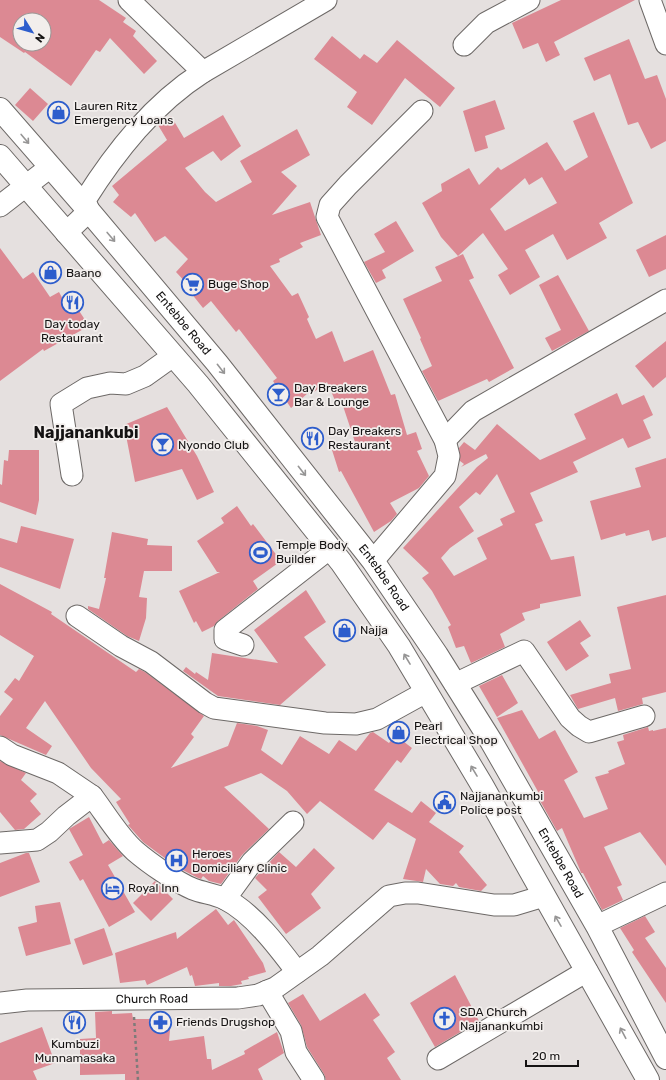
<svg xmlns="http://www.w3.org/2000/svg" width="666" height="1080" font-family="Rubik,sans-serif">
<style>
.building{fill:#dc8993;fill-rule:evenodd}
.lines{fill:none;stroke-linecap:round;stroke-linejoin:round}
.minor-casing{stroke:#6d6967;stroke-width:23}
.major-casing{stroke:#6d6967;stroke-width:24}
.path{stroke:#7e7b7a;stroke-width:2.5;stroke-dasharray:3 3;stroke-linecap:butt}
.minor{stroke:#fff;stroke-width:21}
.major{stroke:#fff;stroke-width:22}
.oneway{stroke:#969595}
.labels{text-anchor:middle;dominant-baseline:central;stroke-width:3.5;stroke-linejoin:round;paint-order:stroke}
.poi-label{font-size:12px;fill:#151313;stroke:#f2eeec;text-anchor:start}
.street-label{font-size:12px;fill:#151313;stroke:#f2eeec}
.district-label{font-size:16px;font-weight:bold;fill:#151313;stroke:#f2eeec}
</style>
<rect width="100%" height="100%" fill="#e5e0df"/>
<!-- building -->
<path class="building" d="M 0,0 L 99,0 L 126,18 L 123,22 L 136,31 L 133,36 L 157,61 L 144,74 L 110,38 L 100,52 L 96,50 L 71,86 L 25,52 L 24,53 L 0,37 ZM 20,20 L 44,20 L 44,44 L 20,44 Z
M 561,0 L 635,0 L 554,42 L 560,55 L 546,62 L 538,43 L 523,49 L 512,23 Z
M 332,36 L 360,59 L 364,54 L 377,63 L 397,40 L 455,88 L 440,107 L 405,78 L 372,125 L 347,107 L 357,92 L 314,59 Z
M 629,39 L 645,79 L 657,75 L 666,99 L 666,141 L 651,149 L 638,122 L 628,125 L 610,74 L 594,81 L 584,58 Z
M 30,88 L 48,104 L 33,121 L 15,105 Z
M 495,100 L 505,129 L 485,136 L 488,148 L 475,152 L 463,111 Z
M 594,112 L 633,203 L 599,223 L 607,238 L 567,260 L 553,234 L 525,250 L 540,277 L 510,295 L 498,275 L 508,269 L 483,233 L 458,256 L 441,237 L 422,203 L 442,191 L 441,184 L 469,168 L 479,185 L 498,167 L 501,170 L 547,142 L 565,171 L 588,157 L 573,121 ZM 542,177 L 557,203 L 505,231 L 490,209 L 525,178 L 529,185 Z
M 223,115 L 241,146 L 221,161 L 213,151 L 185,168 L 205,192 L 216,202 L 252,182 L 240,161 L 297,129 L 310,155 L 281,172 L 297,186 L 272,215 L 310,202 L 321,235 L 300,243 L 303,247 L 279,259 L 280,262 L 270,266 L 292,296 L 298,293 L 309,317 L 307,319 L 316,339 L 332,331 L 344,362 L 373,350 L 391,395 L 395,394 L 407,435 L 416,432 L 422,449 L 417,451 L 429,476 L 419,488 L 390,503 L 397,514 L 391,521 L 374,532 L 341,471 L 339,472 L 332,450 L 355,442 L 342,403 L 337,405 L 327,382 L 310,395 L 308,393 L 291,408 L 273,381 L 277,378 L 239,329 L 236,332 L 211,301 L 203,308 L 187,288 L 189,286 L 176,272 L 188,259 L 165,236 L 155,242 L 135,213 L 131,217 L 113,202 L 119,195 L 112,186 L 167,140 L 158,125 L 159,123 L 171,116 L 184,138 Z
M 396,221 L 414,251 L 382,270 L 386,278 L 376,283 L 364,262 L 385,252 L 374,234 Z
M 666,235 L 666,269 L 649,277 L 636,250 Z
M 0,248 L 23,279 L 33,272 L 50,297 L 59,292 L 67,307 L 74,303 L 89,326 L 44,351 L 43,349 L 0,381 Z
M 463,254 L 474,278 L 469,280 L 514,368 L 489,382 L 487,379 L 438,401 L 422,371 L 432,366 L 420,339 L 421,338 L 403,299 L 442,281 L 435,267 Z
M 558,275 L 589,331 L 552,351 L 545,338 L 561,330 L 539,285 Z
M 666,341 L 666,377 L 653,388 L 635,366 Z
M 617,393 L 622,405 L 644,395 L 653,415 L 643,420 L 651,438 L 628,448 L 623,438 L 573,462 L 578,472 L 530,493 L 543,521 L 535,524 L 551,560 L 574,556 L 581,596 L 540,604 L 540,608 L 522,613 L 525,620 L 500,634 L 505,647 L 471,663 L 464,646 L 456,648 L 448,627 L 451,625 L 432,591 L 422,578 L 429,573 L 403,548 L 477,467 L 488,458 L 486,454 L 461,467 L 464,464 L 460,461 L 459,448 L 464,442 L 475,450 L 497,424 L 540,460 L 586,439 L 574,414 ZM 497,474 L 515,512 L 500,519 L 503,525 L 477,538 L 487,559 L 454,576 L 441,558 L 450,548 L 474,531 L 459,507 L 476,492 L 480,495 Z
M 167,407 L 197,456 L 214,492 L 197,500 L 182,469 L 135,482 L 124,425 Z
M 9,450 L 39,450 L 39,500 L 36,515 L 0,502 L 0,484 L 2,485 L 4,460 L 8,461 Z
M 666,458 L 666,537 L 652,541 L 649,530 L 626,536 L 625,533 L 601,540 L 590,501 L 641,487 L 635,468 Z
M 237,506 L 251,526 L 253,524 L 281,561 L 253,581 L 258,589 L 218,621 L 214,626 L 202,632 L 196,621 L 194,623 L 179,591 L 220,572 L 217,572 L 197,541 L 224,523 L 221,518 Z
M 21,526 L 74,539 L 60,589 L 0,567 L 0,538 L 17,543 Z
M 112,532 L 148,539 L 147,545 L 172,546 L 172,571 L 144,571 L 139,597 L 147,598 L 146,618 L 139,641 L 127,636 L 88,609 L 88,606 L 99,609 L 106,578 L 104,578 Z
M 0,584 L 52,612 L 51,614 L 136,672 L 139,669 L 145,672 L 204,716 L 191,734 L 194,737 L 171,768 L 228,746 L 237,723 L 257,726 L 268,730 L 261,750 L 282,765 L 300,736 L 329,754 L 339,740 L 356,751 L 370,733 L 373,732 L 389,743 L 395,735 L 412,748 L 401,763 L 397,760 L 374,790 L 412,813 L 421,801 L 436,813 L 429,822 L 464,846 L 459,852 L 487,885 L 481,891 L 459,887 L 456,883 L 453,886 L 440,884 L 426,869 L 423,882 L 403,879 L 416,839 L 388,822 L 373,840 L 320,801 L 307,814 L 287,791 L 261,773 L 224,787 L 269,829 L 242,855 L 221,884 L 209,881 L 203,876 L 201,879 L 198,878 L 177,867 L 143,842 L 128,825 L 130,824 L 116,802 L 121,799 L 91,768 L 45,701 L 26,728 L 52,746 L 46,755 L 0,735 L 0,716 L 13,699 L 4,692 L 15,678 L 19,681 L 34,656 L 0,635 Z
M 306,590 L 326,622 L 304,637 L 326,665 L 280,705 L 218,696 L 183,671 L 186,667 L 195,674 L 196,672 L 208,680 L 212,653 L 278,663 L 254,630 Z
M 666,595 L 666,692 L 642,698 L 643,704 L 618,711 L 615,698 L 578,709 L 570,695 L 611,683 L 609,674 L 631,669 L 617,607 Z
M 580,620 L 591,636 L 580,643 L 589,656 L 566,671 L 547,642 Z
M 502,675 L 518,703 L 497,717 L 479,686 Z
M 522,710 L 539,739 L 555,730 L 578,772 L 564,780 L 584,818 L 608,809 L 595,777 L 609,773 L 608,771 L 625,764 L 617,742 L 624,740 L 623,735 L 648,727 L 649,731 L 653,730 L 653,731 L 666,728 L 666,866 L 640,832 L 604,847 L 622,885 L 617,887 L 623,900 L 602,910 L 583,873 L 581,873 L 580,870 L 562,828 L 557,831 L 539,799 L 541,797 L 497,718 Z
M 0,761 L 26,773 L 21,780 L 37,794 L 30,801 L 41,814 L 24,829 L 15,830 L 0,812 Z
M 89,817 L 103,844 L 109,840 L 123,856 L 108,865 L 135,912 L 109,927 L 83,879 L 80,881 L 69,862 L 83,855 L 69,829 Z
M 314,848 L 335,868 L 311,894 L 321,908 L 286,934 L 258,897 L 267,890 L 255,878 L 279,852 L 296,867 Z
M 26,853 L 29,853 L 40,882 L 0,897 L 0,863 Z
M 155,881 L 173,899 L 151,921 L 133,903 Z
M 60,902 L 71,944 L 26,956 L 18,927 L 37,922 L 35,906 Z
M 216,909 L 228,925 L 234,920 L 263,963 L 266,972 L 248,977 L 249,979 L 241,981 L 242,984 L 231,986 L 219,986 L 219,983 L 195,986 L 192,975 L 190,976 L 187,967 L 147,985 L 145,980 L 120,983 L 115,953 L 176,932 L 177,939 Z
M 645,916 L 655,932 L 645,938 L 666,968 L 666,1003 L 632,952 L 634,950 L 620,928 Z
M 104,928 L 113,955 L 83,965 L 74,939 Z
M 455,975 L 479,1021 L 435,1047 L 410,1003 Z
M 365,993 L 380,1015 L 373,1020 L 395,1052 L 387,1058 L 401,1080 L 326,1080 L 324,1074 L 307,1047 L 301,1025 L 288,1003 L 303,994 L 320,1021 Z
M 112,1011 L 112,1014 L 132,1013 L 133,1019 L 171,1019 L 169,1041 L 204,1036 L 207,1059 L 211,1059 L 212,1070 L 245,1054 L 244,1051 L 277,1032 L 284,1053 L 258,1069 L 263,1080 L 125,1080 L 125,1074 L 80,1075 L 80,1039 L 96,1038 L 95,1012 Z
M 42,1027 L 55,1063 L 33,1071 L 37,1080 L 0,1080 L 0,1043 Z"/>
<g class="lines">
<defs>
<g id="minor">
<path d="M 129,0 L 203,72"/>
<path d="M 650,0 L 666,44"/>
<path d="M 464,45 L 486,23 L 529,0"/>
<path d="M 0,206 L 49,168"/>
<path d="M 66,233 L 89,211 L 85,200 C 116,151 153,104 203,72 L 326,0"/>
<path d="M 445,440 L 473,411 L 666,300"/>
<path d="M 72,475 L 61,404 L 87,388 L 110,383 L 126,384 L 145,376 L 173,356"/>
<path d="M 373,561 L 445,476 L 449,456 L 445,440 L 327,217 L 330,205 L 348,185 L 422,111"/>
<path d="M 77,616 L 121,646 L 151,662 L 205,703 L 214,708 L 325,723 L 356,724 L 377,719 L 426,692"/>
<path d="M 243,645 L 225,639 L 225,630 L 329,549"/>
<path d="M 455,684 L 524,651 L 570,718 L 579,726 L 589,732 L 644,716"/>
<path d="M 0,747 L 12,755 L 58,773 L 92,796"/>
<path d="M 0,843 L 37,840 L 49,832 L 66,816 L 92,796 C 105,813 119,837 135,851 C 149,863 176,882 193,889 C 203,893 215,894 225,899 C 253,913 279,948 297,972"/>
<path d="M 225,899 L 252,862 L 293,822"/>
<path d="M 597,926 L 666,893"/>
<path d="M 267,991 L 291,1031 L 296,1052 L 314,1080"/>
<path id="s1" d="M 0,1003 L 27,1000 L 238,998 L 258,995 L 275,988 L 320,956 L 389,896 L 405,893 L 418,893 L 494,905 L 514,905 L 544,896"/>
<path d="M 438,1059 L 587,971"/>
</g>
<g id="major">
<path id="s2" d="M 0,109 L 89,211 L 217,363 L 373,561 L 437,655 L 491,741 L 597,926 L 666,1058"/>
<path d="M 0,156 L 198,384 L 341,562 L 399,646 L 482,785 L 648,1080"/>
</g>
</defs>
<!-- minor casing -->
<use href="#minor" class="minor-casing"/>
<!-- major casing -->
<use href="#major" class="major-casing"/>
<!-- path -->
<path class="path" d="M 134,1017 L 138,1080"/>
<!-- minor -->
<use href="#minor" class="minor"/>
<!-- major -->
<use href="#major" class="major"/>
</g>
<!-- one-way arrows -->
<defs><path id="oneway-shaft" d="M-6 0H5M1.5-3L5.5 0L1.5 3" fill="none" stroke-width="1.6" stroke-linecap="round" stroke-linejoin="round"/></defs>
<g class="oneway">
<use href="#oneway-shaft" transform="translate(25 139) rotate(50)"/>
<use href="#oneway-shaft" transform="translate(111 237) rotate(50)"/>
<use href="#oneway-shaft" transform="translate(221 369) rotate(52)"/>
<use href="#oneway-shaft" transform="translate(302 471) rotate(52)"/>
<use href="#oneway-shaft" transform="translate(407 659) rotate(-121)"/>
<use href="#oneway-shaft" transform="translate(474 771) rotate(-121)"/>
<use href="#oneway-shaft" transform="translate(558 921) rotate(-120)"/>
<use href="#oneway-shaft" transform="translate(623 1033) rotate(-118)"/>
</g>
<!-- icons -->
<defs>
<symbol id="shop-ring" viewBox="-11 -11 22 22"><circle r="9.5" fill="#f2eeec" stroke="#2d5dcc" stroke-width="1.5"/><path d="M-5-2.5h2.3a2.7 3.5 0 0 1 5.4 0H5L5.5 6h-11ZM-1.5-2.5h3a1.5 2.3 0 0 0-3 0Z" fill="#2d5dcc"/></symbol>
<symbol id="supermarket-ring" viewBox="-11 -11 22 22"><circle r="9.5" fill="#f2eeec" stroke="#2d5dcc" stroke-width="1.5"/><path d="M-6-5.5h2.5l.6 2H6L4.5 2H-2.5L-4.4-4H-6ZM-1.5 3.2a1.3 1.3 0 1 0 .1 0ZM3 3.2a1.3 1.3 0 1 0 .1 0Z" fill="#2d5dcc"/></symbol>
<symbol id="restaurant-ring" viewBox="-11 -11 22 22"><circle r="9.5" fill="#f2eeec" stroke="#2d5dcc" stroke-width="1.5"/><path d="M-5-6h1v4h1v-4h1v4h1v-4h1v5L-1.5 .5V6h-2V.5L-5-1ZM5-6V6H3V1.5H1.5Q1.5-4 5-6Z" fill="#2d5dcc"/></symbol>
<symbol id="bar-ring" viewBox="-11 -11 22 22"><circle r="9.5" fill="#f2eeec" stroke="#2d5dcc" stroke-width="1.5"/><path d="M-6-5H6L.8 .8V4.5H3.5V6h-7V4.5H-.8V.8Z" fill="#2d5dcc"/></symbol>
<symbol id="stadium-ring" viewBox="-11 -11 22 22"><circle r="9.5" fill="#f2eeec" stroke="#2d5dcc" stroke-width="1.5"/><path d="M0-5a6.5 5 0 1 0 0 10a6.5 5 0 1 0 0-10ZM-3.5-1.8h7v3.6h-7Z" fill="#2d5dcc"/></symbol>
<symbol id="civic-ring" viewBox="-11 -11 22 22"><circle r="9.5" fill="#f2eeec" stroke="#2d5dcc" stroke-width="1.5"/><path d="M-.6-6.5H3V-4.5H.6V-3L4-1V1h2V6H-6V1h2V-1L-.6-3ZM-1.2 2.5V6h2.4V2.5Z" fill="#2d5dcc"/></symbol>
<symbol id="hospital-ring" viewBox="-11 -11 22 22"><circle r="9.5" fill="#f2eeec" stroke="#2d5dcc" stroke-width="1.5"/><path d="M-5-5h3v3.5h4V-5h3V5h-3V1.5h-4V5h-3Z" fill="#2d5dcc"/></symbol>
<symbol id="hotel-ring" viewBox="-11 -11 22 22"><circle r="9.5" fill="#f2eeec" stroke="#2d5dcc" stroke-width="1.5"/><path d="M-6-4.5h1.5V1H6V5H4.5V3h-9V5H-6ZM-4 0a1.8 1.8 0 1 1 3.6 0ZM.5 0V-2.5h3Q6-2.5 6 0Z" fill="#2d5dcc"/></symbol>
<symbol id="church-ring" viewBox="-11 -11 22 22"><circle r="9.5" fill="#f2eeec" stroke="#2d5dcc" stroke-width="1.5"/><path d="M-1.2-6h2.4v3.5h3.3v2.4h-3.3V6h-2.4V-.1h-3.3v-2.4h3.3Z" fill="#2d5dcc"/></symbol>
<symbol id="pharmacy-ring" viewBox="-11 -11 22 22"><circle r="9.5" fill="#f2eeec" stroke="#2d5dcc" stroke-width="1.5"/><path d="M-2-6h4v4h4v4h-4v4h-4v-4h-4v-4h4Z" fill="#2d5dcc"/></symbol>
</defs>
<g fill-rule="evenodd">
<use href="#shop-ring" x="46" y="100" width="25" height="25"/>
<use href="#shop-ring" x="38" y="260" width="25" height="25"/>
<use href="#supermarket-ring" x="180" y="272" width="25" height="25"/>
<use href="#restaurant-ring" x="60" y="290" width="25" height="25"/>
<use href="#bar-ring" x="266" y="382" width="25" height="25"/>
<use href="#restaurant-ring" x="300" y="426" width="25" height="25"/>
<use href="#bar-ring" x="150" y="432" width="25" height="25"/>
<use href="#stadium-ring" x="248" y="540" width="25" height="25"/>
<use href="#shop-ring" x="332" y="618" width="25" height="25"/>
<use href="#shop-ring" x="386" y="720" width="25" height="25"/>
<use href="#civic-ring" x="432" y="790" width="25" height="25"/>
<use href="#hospital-ring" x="164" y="848" width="25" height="25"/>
<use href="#hotel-ring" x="100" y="876" width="25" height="25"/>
<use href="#church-ring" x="432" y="1006" width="25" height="25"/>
<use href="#pharmacy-ring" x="148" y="1010" width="25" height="25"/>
<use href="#restaurant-ring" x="62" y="1010" width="25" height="25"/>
</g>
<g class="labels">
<!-- poi labels -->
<g class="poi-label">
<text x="74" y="106">Lauren Ritz<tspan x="74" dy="14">Emergency Loans</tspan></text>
<text x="66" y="273">Baano</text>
<text x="208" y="284">Buge Shop</text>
<text x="72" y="324" text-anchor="middle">Day today<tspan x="72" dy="14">Restaurant</tspan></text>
<text x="294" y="388">Day Breakers<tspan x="294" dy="14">Bar &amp; Lounge</tspan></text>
<text x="328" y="431">Day Breakers<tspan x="328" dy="14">Restaurant</tspan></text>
<text x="178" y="445">Nyondo Club</text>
<text x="276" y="545">Temple Body<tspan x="276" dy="14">Builder</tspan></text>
<text x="360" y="630">Najja</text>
<text x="414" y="726">Pearl<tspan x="414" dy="14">Electrical Shop</tspan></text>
<text x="460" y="796">Najjanankumbi<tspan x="460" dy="14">Police post</tspan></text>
<text x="192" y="854">Heroes<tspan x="192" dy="14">Domiciliary Clinic</tspan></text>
<text x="128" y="888">Royal Inn</text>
<text x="460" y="1012">SDA Church<tspan x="460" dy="14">Najjanankumbi</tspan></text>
<text x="176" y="1022">Friends Drugshop</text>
<text x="75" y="1044" text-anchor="middle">Kumbuzi<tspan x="75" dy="14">Munnamasaka</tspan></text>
</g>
<!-- street labels -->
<g class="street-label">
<text stroke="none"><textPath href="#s2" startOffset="282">Entebbe Road</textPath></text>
<text stroke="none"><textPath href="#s2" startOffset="606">Entebbe Road</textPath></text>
<text stroke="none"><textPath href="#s2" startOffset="942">Entebbe Road</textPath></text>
<text stroke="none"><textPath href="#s1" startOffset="152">Church Road</textPath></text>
</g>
<!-- district labels -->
<g class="district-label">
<text x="86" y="432">Najjanankubi</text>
</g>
</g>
<!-- north arrow -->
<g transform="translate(32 32) rotate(127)"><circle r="19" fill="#f2eeec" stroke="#9a9695"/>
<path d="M0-3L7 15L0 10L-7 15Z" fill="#2d5dcc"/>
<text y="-6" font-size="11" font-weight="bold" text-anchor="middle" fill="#151313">N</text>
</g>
<!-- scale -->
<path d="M526 1060v6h52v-6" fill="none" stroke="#151313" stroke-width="2"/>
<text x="532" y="1060" font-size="12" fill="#151313" stroke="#f2eeec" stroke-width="3" paint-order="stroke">20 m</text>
</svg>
